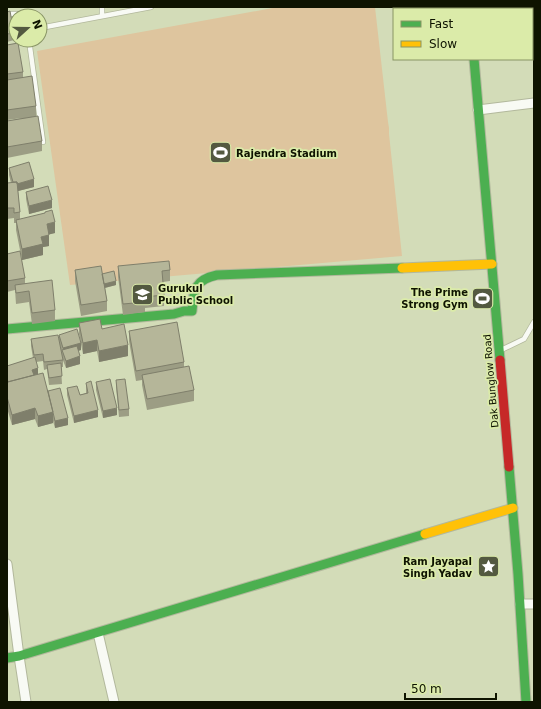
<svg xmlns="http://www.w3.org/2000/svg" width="541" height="709" font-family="'DejaVu Sans',sans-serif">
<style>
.green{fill:#dec59e}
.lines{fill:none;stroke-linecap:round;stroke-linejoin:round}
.lane-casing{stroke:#b2b89c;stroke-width:6}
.street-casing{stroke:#b2b89c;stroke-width:11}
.fast-casing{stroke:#b2b89c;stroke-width:11}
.slow-casing{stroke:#b2b89c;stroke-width:11}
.jam-casing{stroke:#b2b89c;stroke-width:11}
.lane{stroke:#f8faf4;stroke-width:4.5}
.street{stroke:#f8faf4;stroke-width:9}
.fast{stroke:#4caf50;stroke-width:9}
.slow{stroke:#ffc107;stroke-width:9}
.jam{stroke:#c62828;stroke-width:9}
.wall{fill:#9c9d84}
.shaded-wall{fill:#7f7f6b}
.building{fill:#b5b699;stroke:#7f7f6b}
.labels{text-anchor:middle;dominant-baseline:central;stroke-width:3.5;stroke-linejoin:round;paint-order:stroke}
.poi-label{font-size:10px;font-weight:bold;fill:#0e1300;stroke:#dbeba9;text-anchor:start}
.street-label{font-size:10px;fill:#0e1300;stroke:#dbeba9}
</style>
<rect width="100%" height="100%" fill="#d3dcb8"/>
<!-- green -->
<path class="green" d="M 278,7 L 375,7 L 388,122 L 389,128 L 389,134 L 402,256 L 70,285 L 37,51 Z"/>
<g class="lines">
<defs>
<path id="lane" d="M 102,7 L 102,16
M 7,14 L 16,14 L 23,16
M 40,28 L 151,7
M 29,40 L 43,142
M 501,350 L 524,339 L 534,322"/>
<path id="street" d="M 478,110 L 534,103
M 7,564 L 19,656 L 26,702
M 520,604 L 534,604
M 98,633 L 114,702"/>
<path id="fast" d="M 470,7 L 470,9
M 474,59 L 500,360
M 7,329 L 174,314 L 184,311 L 192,311 C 194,290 194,280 217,275 L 402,268
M 509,467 L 518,574 L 526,702
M 7,658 L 19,656 L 425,534"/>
<path id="slow" d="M 402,268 L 492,264
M 425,534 L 513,508"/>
<path id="jam" d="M 500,360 L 509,467"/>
</defs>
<!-- lane casing -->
<use href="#lane" class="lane-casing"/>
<!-- street casing -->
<use href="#street" class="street-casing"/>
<!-- fast casing -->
<use href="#fast" class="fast-casing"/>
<!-- slow casing -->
<use href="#slow" class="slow-casing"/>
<!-- jam casing -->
<use href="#jam" class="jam-casing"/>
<!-- lane -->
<use href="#lane" class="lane"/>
<!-- street -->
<use href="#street" class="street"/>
<!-- fast -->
<use href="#fast" class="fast"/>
<!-- slow -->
<use href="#slow" class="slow"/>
<!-- jam -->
<use href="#jam" class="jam"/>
</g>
<!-- wall -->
<path class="wall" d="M 7,12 L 14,33 L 14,40 L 7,42 Z
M 7,45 L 23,72 L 23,77 L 36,106 L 36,116 L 42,141 L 42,151 L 7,158 L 7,121 L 22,118 L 7,120 Z
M 9,168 L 34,187 L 18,191 L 20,212 L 20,219 L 55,233 L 49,234 L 49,246 L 43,247 L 43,255 L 22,260 L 16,230 L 16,223 L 14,223 L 14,218 L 7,219 L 7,183 L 11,183 L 9,175 Z
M 26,192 L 52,208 L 29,214 L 26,199 Z
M 7,254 L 25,278 L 25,284 L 55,310 L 55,321 L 32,324 L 29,302 L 16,304 L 15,290 L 7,292 Z
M 118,266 L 170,270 L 170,281 L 163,282 L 164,295 L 164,306 L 145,308 L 145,312 L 123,315 L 118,277 Z
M 75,270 L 102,274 L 116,285 L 105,288 L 107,301 L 107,311 L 81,316 L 75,281 Z
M 79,323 L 102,329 L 128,356 L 99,362 L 97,351 L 83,354 L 81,344 L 81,350 L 78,351 L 80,364 L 66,368 L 62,358 L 61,349 L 63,360 L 63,367 L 61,367 L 62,384 L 49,385 L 47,369 L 44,370 L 43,361 L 36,362 L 38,374 L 68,425 L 55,428 L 53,421 L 53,423 L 38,427 L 35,419 L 12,425 L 7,408 L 7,366 L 33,358 L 31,346 L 31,339 L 59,339 L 59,335 L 81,342 L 79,334 Z
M 129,331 L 184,362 L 184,367 L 194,390 L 194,401 L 147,410 L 142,385 L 142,380 L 136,381 L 129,341 Z
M 116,380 L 129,409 L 129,416 L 119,417 L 116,387 Z
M 96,382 L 117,415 L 103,418 L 96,390 Z
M 86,383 L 98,417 L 74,423 L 67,395 L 67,388 L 80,395 L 86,393 Z"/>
<!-- shaded-wall -->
<path class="shaded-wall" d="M 34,179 L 34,187 L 14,192 L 14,185 Z
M 52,200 L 52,208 L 29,214 L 29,206 Z
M 55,222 L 55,233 L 47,235 L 47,224 Z
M 49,235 L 49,246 L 43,247 L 43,255 L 22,260 L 22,249 L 41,237 Z
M 116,281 L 116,285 L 104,288 L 104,284 Z
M 97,340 L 97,351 L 83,354 L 83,343 Z
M 81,343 L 81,350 L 64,355 L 63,348 Z
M 128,345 L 128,356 L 99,362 L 99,351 Z
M 80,356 L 80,364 L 66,368 L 66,361 Z
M 38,368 L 38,375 L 9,392 L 32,370 Z
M 35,408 L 35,419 L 12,425 L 12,415 Z
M 117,408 L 117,415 L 103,418 L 103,411 Z
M 98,410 L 98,417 L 74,423 L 74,416 Z
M 53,412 L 53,423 L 38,427 L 38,416 Z
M 68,418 L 68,425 L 55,428 L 55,421 Z"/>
<!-- building -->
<path class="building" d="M 10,11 L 14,33 L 7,34 L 7,12 Z
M 18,43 L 23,72 L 7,74 L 7,45 Z
M 32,76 L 36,106 L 7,110 L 7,80 Z
M 38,116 L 42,141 L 7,147 L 7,121 Z
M 29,162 L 34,179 L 17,184 L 17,182 L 13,182 L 9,168 Z
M 17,182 L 20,212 L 14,213 L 14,208 L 7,208 L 7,183 Z
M 48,186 L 52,200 L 29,206 L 26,192 Z
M 52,210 L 55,222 L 47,224 L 49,235 L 41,237 L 43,244 L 22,249 L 16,220 L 45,213 L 45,212 Z
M 20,251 L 25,278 L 7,281 L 7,254 Z
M 169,261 L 170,270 L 162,271 L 164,295 L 144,297 L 145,302 L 123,304 L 118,266 Z
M 101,266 L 107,301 L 81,305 L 75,270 Z
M 114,271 L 116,281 L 104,284 L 102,274 Z
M 52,280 L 55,310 L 32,313 L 29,291 L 16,293 L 15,285 Z
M 100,319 L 102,329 L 124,324 L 128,345 L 99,351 L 97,340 L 83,343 L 79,323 Z
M 177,322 L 184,362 L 136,371 L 129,331 Z
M 77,329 L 81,343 L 63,348 L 59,335 Z
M 58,335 L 63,360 L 44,362 L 43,354 L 34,355 L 31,339 Z
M 77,346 L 80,356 L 66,361 L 62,350 Z
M 35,357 L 38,368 L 32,370 L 34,375 L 8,382 L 7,378 L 7,366 Z
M 61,363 L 62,376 L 49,378 L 47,365 Z
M 189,366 L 194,390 L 147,399 L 142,375 Z
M 43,373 L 53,412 L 38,416 L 35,408 L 12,415 L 7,397 L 7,382 Z
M 110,379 L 117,408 L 103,411 L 96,382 Z
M 125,379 L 129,409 L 119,410 L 116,380 Z
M 91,381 L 98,410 L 74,416 L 67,388 L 77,386 L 80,395 L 88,393 L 86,383 Z
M 60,388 L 68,418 L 55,421 L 48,391 Z"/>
<!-- icons -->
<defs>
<symbol id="stadium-square" viewBox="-11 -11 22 22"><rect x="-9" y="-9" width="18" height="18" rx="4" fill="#535940" stroke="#dbeba9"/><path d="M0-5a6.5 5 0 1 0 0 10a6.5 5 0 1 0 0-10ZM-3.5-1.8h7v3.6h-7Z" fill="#fff"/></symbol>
<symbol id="school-square" viewBox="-11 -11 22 22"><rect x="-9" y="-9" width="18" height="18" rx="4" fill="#535940" stroke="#dbeba9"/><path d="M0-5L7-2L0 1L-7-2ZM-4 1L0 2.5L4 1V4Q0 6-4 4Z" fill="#fff"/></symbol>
<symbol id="sight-square" viewBox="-11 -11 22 22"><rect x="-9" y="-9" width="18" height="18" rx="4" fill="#535940" stroke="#dbeba9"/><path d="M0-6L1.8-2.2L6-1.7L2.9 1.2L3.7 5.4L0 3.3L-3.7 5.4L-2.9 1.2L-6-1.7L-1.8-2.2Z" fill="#fff"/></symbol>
</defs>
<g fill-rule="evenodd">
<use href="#stadium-square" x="208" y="140" width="25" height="25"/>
<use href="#school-square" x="130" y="282" width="25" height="25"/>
<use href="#stadium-square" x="470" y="286" width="25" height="25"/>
<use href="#sight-square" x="476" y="554" width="25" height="25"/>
</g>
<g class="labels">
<!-- poi labels -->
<g class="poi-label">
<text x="236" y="153">Rajendra Stadium</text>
<text x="158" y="288">Gurukul<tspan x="158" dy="12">Public School</tspan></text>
<text x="468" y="292" text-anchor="end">The Prime<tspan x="468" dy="12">Strong Gym</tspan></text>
<text x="472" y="561" text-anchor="end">Ram Jayapal<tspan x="472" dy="12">Singh Yadav</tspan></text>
</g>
<!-- street labels -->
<g class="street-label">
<text transform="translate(491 381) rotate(-95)">Dak Bunglow Road</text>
</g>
</g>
<!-- border -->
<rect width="541" height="709" fill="none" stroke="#0e1300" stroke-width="16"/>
<!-- legend -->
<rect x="393" y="8" width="140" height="52" fill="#dbeba9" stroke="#899565"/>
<rect x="401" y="21" width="20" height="6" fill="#4caf50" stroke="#899565"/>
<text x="429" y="28" font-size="12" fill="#0e1300">Fast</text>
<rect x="401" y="41" width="20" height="6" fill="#ffc107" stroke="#899565"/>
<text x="429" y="48" font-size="12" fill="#0e1300">Slow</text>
<!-- north arrow -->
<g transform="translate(28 28) rotate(69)"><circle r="19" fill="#dbeba9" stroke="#899565"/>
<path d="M0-3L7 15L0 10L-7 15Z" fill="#535940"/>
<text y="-6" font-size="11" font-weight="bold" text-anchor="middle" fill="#0e1300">N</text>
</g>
<!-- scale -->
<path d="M405 693v6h91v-6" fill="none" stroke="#0e1300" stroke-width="2"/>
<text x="411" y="693" font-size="12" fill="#0e1300" stroke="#dbeba9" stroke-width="3" paint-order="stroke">50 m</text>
</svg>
